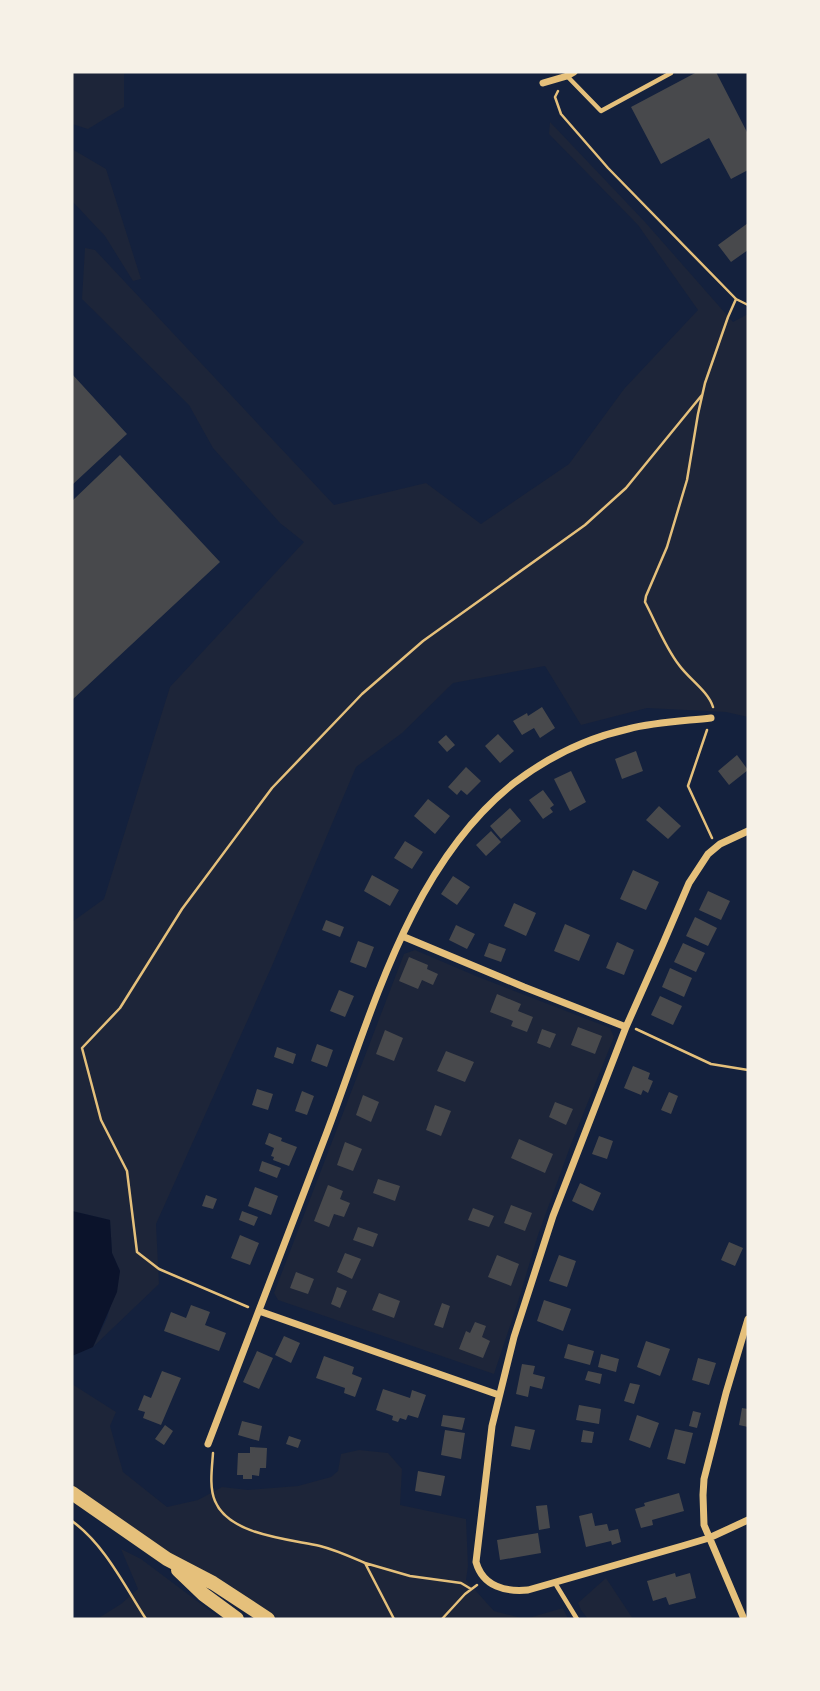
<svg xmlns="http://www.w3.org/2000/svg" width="820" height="1691" font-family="Lora,serif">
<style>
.green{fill:#1d2539}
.water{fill:#0b132b}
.building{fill:#48494c}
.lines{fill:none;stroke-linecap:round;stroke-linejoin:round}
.path{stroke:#e5c07b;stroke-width:2.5}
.service{stroke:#e5c07b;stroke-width:4.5}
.minor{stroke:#e5c07b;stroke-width:7}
.trunk{stroke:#e5c07b;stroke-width:14}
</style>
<rect width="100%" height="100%" fill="#14213d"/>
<!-- green -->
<path class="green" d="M 72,72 L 124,72 L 124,107 L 88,129 L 72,124 Z
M 550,122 L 645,222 L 733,322 L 748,314 L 748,717 L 726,712 L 647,708 L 581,725 L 545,666 L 453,683 L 402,733 L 356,767 L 271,968 L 156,1224 L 159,1284 L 93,1347 L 107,1318 L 120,1271 L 112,1253 L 110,1220 L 72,1211 L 72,922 L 104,899 L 170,687 L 304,542 L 280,523 L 213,448 L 189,405 L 82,299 L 85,248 L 95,250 L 334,505 L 426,483 L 481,524 L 569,464 L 624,389 L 698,310 L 638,225 L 549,134 Z
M 72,149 L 106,169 L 141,279 L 133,281 L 105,236 L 72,201 Z
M 415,950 L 476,976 L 610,1028 L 614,1037 L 570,1147 L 538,1235 L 517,1305 L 494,1374 L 278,1300 L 274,1293 L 404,954 Z
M 72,1384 L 116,1412 L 110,1426 L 123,1472 L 167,1507 L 198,1500 L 222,1487 L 248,1490 L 298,1486 L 331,1477 L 338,1471 L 341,1454 L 359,1450 L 388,1453 L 402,1469 L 400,1505 L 466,1519 L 468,1566 L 466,1580 L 494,1611 L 525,1619 L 563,1608 L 568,1619 L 261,1619 L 72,1487 Z
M 121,1549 L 141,1559 L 221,1619 L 97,1619 L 121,1604 L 138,1589 Z
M 606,1578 L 633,1619 L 588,1619 L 581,1610 L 578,1603 Z"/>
<!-- water -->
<path class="water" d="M 72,1211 L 110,1220 L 112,1253 L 120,1271 L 117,1292 L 93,1347 L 72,1356 Z"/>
<!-- building -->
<path class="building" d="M 697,72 L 716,72 L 748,134 L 748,170 L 731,179 L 709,138 L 661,164 L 631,107 Z
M 748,223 L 748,250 L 731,262 L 718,245 Z
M 72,374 L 127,434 L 72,485 Z
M 120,455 L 220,562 L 72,700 L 72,501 Z
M 542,707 L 555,728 L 540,738 L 534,728 L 522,735 L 513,721 L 527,713 L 528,716 Z
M 498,734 L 514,751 L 500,763 L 485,746 Z
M 446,735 L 455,745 L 447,752 L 438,742 Z
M 636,751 L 643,771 L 622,779 L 615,759 Z
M 737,755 L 748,770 L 729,785 L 718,771 Z
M 466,767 L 481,781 L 467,795 L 461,790 L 457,795 L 448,787 Z
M 571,771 L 586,802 L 570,811 L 554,779 Z
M 543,790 L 554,805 L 550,808 L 553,812 L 543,819 L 529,800 Z
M 428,799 L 450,816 L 435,834 L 414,816 Z
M 659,806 L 681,826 L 668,839 L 646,820 Z
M 510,808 L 521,821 L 501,839 L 490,826 Z
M 491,831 L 501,842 L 486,856 L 476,845 Z
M 405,841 L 423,852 L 412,869 L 394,858 Z
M 633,870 L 659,882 L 646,910 L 620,899 Z
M 372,875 L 399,890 L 390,906 L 364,891 Z
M 453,876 L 470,887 L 457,905 L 441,894 Z
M 708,891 L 730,901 L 721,920 L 699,910 Z
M 514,903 L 536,913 L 526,936 L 504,926 Z
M 695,917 L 717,928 L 708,946 L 686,936 Z
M 326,920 L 344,927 L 340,937 L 322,930 Z
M 565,924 L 590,935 L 579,961 L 554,951 Z
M 456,925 L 475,934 L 467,949 L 449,940 Z
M 358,941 L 374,947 L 366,968 L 350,962 Z
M 617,942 L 634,950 L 624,975 L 606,968 Z
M 489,943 L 506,949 L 501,962 L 484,956 Z
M 683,943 L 705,953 L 696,972 L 674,962 Z
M 409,957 L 428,965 L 427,969 L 438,974 L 433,985 L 422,980 L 418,989 L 399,981 Z
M 670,968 L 692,978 L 684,997 L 662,987 Z
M 339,990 L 354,996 L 345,1017 L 330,1011 Z
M 497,994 L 521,1004 L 518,1011 L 533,1017 L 527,1032 L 511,1026 L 513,1021 L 490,1012 Z
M 660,996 L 682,1006 L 673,1025 L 651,1015 Z
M 578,1027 L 602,1036 L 595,1054 L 571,1045 Z
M 542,1029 L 556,1034 L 550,1048 L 537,1043 Z
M 385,1030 L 403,1038 L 394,1061 L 376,1054 Z
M 317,1044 L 333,1050 L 327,1067 L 311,1061 Z
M 277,1047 L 296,1054 L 293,1064 L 274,1057 Z
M 446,1051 L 474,1062 L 465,1082 L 437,1071 Z
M 633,1066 L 650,1073 L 648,1079 L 653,1081 L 648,1093 L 643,1090 L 641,1095 L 624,1088 Z
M 257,1089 L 273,1094 L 268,1110 L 252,1105 Z
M 302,1091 L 314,1096 L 307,1115 L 295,1111 Z
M 669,1092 L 678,1096 L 671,1114 L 661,1110 Z
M 363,1095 L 379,1102 L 371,1122 L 356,1115 Z
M 555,1102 L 573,1109 L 566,1125 L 549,1117 Z
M 435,1105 L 451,1111 L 441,1136 L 426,1130 Z
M 269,1133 L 282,1138 L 281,1141 L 297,1147 L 289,1166 L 273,1160 L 274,1157 L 271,1156 L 274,1148 L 265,1144 Z
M 599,1136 L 613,1141 L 607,1159 L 592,1154 Z
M 519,1139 L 553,1154 L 545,1173 L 511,1158 Z
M 345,1142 L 362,1149 L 353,1171 L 337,1165 Z
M 262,1161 L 281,1168 L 277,1178 L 259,1171 Z
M 378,1179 L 400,1186 L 395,1201 L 373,1193 Z
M 580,1183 L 601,1193 L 593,1211 L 572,1201 Z
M 328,1185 L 343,1191 L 340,1199 L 350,1203 L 344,1217 L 334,1214 L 329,1227 L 314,1221 Z
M 255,1187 L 278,1196 L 271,1215 L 248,1206 Z
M 206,1195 L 217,1199 L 213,1209 L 202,1206 Z
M 511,1205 L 532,1213 L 525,1231 L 504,1223 Z
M 473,1208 L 494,1216 L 489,1227 L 468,1220 Z
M 242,1211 L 258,1217 L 254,1226 L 239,1220 Z
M 358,1227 L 378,1234 L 373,1247 L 353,1240 Z
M 240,1235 L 259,1243 L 250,1265 L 231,1258 Z
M 729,1242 L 743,1248 L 735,1266 L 721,1260 Z
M 345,1253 L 361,1259 L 352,1279 L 337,1272 Z
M 497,1255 L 519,1264 L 511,1286 L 488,1277 Z
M 559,1255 L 576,1261 L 567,1287 L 549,1281 Z
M 296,1272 L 314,1279 L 308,1294 L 290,1288 Z
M 337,1287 L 347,1291 L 340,1308 L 331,1304 Z
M 379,1293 L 400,1301 L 394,1318 L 372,1310 Z
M 544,1300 L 571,1309 L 563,1331 L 537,1321 Z
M 442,1303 L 450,1306 L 443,1328 L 434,1325 Z
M 191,1305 L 210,1312 L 205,1325 L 226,1333 L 219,1351 L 164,1331 L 171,1312 L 186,1318 Z
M 475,1322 L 486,1326 L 482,1337 L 490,1341 L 483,1358 L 459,1349 L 466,1331 L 470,1333 Z
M 284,1336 L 300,1343 L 291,1363 L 275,1355 Z
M 646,1341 L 670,1349 L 660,1376 L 637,1367 Z
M 568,1344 L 594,1351 L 590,1365 L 564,1358 Z
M 257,1351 L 273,1358 L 259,1389 L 243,1382 Z
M 601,1354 L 619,1359 L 616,1372 L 598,1367 Z
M 324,1356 L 354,1367 L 352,1374 L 362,1378 L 355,1397 L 344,1393 L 345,1388 L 316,1378 Z
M 698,1358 L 716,1363 L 709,1385 L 692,1380 Z
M 522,1364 L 535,1366 L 533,1374 L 545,1377 L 542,1389 L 530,1386 L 528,1397 L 516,1394 Z
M 162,1371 L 181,1378 L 161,1425 L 143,1418 L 145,1412 L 138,1410 L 144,1395 L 151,1398 Z
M 588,1371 L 602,1374 L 600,1384 L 585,1380 Z
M 630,1383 L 640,1385 L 634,1404 L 624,1401 Z
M 383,1389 L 410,1398 L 412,1390 L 426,1395 L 418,1418 L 408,1415 L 406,1420 L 400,1418 L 398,1422 L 392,1420 L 393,1416 L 376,1410 Z
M 579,1405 L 601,1409 L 599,1424 L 576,1420 Z
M 742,1408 L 748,1409 L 748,1427 L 739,1425 Z
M 693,1411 L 701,1413 L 697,1428 L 689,1426 Z
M 443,1415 L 465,1418 L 462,1430 L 441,1426 Z
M 637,1415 L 659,1423 L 650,1448 L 629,1440 Z
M 242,1421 L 262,1426 L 259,1441 L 238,1435 Z
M 165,1425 L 173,1431 L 164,1445 L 155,1439 Z
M 515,1426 L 535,1430 L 530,1450 L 511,1446 Z
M 675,1429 L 693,1433 L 685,1464 L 667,1459 Z
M 445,1430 L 465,1433 L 461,1459 L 441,1455 Z
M 583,1430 L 594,1432 L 592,1443 L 581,1442 Z
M 289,1436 L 301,1440 L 298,1448 L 286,1444 Z
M 250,1447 L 267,1448 L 266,1468 L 260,1468 L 259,1476 L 252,1475 L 252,1479 L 243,1479 L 243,1475 L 237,1475 L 238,1453 L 250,1453 Z
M 418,1471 L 445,1476 L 441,1496 L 415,1491 Z
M 679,1493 L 684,1511 L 652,1520 L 653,1525 L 641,1528 L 635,1509 L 645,1506 L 644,1503 Z
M 547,1505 L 550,1528 L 539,1530 L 536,1506 Z
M 592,1513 L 595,1526 L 607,1524 L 609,1531 L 618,1529 L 621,1542 L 612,1545 L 611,1541 L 586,1547 L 579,1516 Z
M 538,1533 L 541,1553 L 500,1560 L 497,1540 Z
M 675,1573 L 676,1577 L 690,1573 L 696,1598 L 669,1605 L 666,1597 L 653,1601 L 647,1581 Z"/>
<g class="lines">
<!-- path -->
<path class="path" d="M 558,91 L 555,97 L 561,114 L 608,168 L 736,299 L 748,305
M 713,707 C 708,691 689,679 679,665 C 665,647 656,623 645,602 L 646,596 L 667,547 L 687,480 L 698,414 L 705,383 L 728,317 L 736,299
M 707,730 L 688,786 L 712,838
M 636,1029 L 711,1064 L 748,1070
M 248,1307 L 159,1269 L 137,1252 L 127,1171 L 101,1120 L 82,1048 L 120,1008 L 182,909 L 272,788 L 362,694 L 423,641 L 585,525 L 626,488 L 702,395
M 213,1453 C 212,1468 209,1487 215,1501 C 229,1535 288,1539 320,1546 C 336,1550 351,1557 365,1563 L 394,1619
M 72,1521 C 105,1545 124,1585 146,1619
M 365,1563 L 410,1576 L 461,1583 L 471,1589
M 442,1619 L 465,1594 L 477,1585"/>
<!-- service -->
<path class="service" d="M 567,76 L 601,111 L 671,73
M 555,1583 L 577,1619"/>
<!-- minor -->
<path class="minor" d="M 543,83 L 567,76 L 574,72
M 748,831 L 720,844 L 708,854 L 689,883 L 662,946 L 626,1027 L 553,1216 L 514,1337 L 492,1426 L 476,1562 C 483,1587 506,1592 528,1590 L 682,1546 L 709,1538 L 748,1520
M 402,936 L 524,987 L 626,1027
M 259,1311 L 499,1395
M 208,1444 C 248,1340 287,1236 327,1132 C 372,1013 410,865 514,783 C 547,758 587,738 628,729 C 655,722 684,721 711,718
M 744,1619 L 704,1525 L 703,1495 L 704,1479 L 726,1393 L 748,1319"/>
<!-- trunk -->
<path class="trunk" d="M 72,1493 L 167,1559 L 213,1583 L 268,1619
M 178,1570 L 203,1594 L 237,1619"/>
</g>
<!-- border -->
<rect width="820" height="1691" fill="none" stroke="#f6f1e7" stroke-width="147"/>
</svg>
